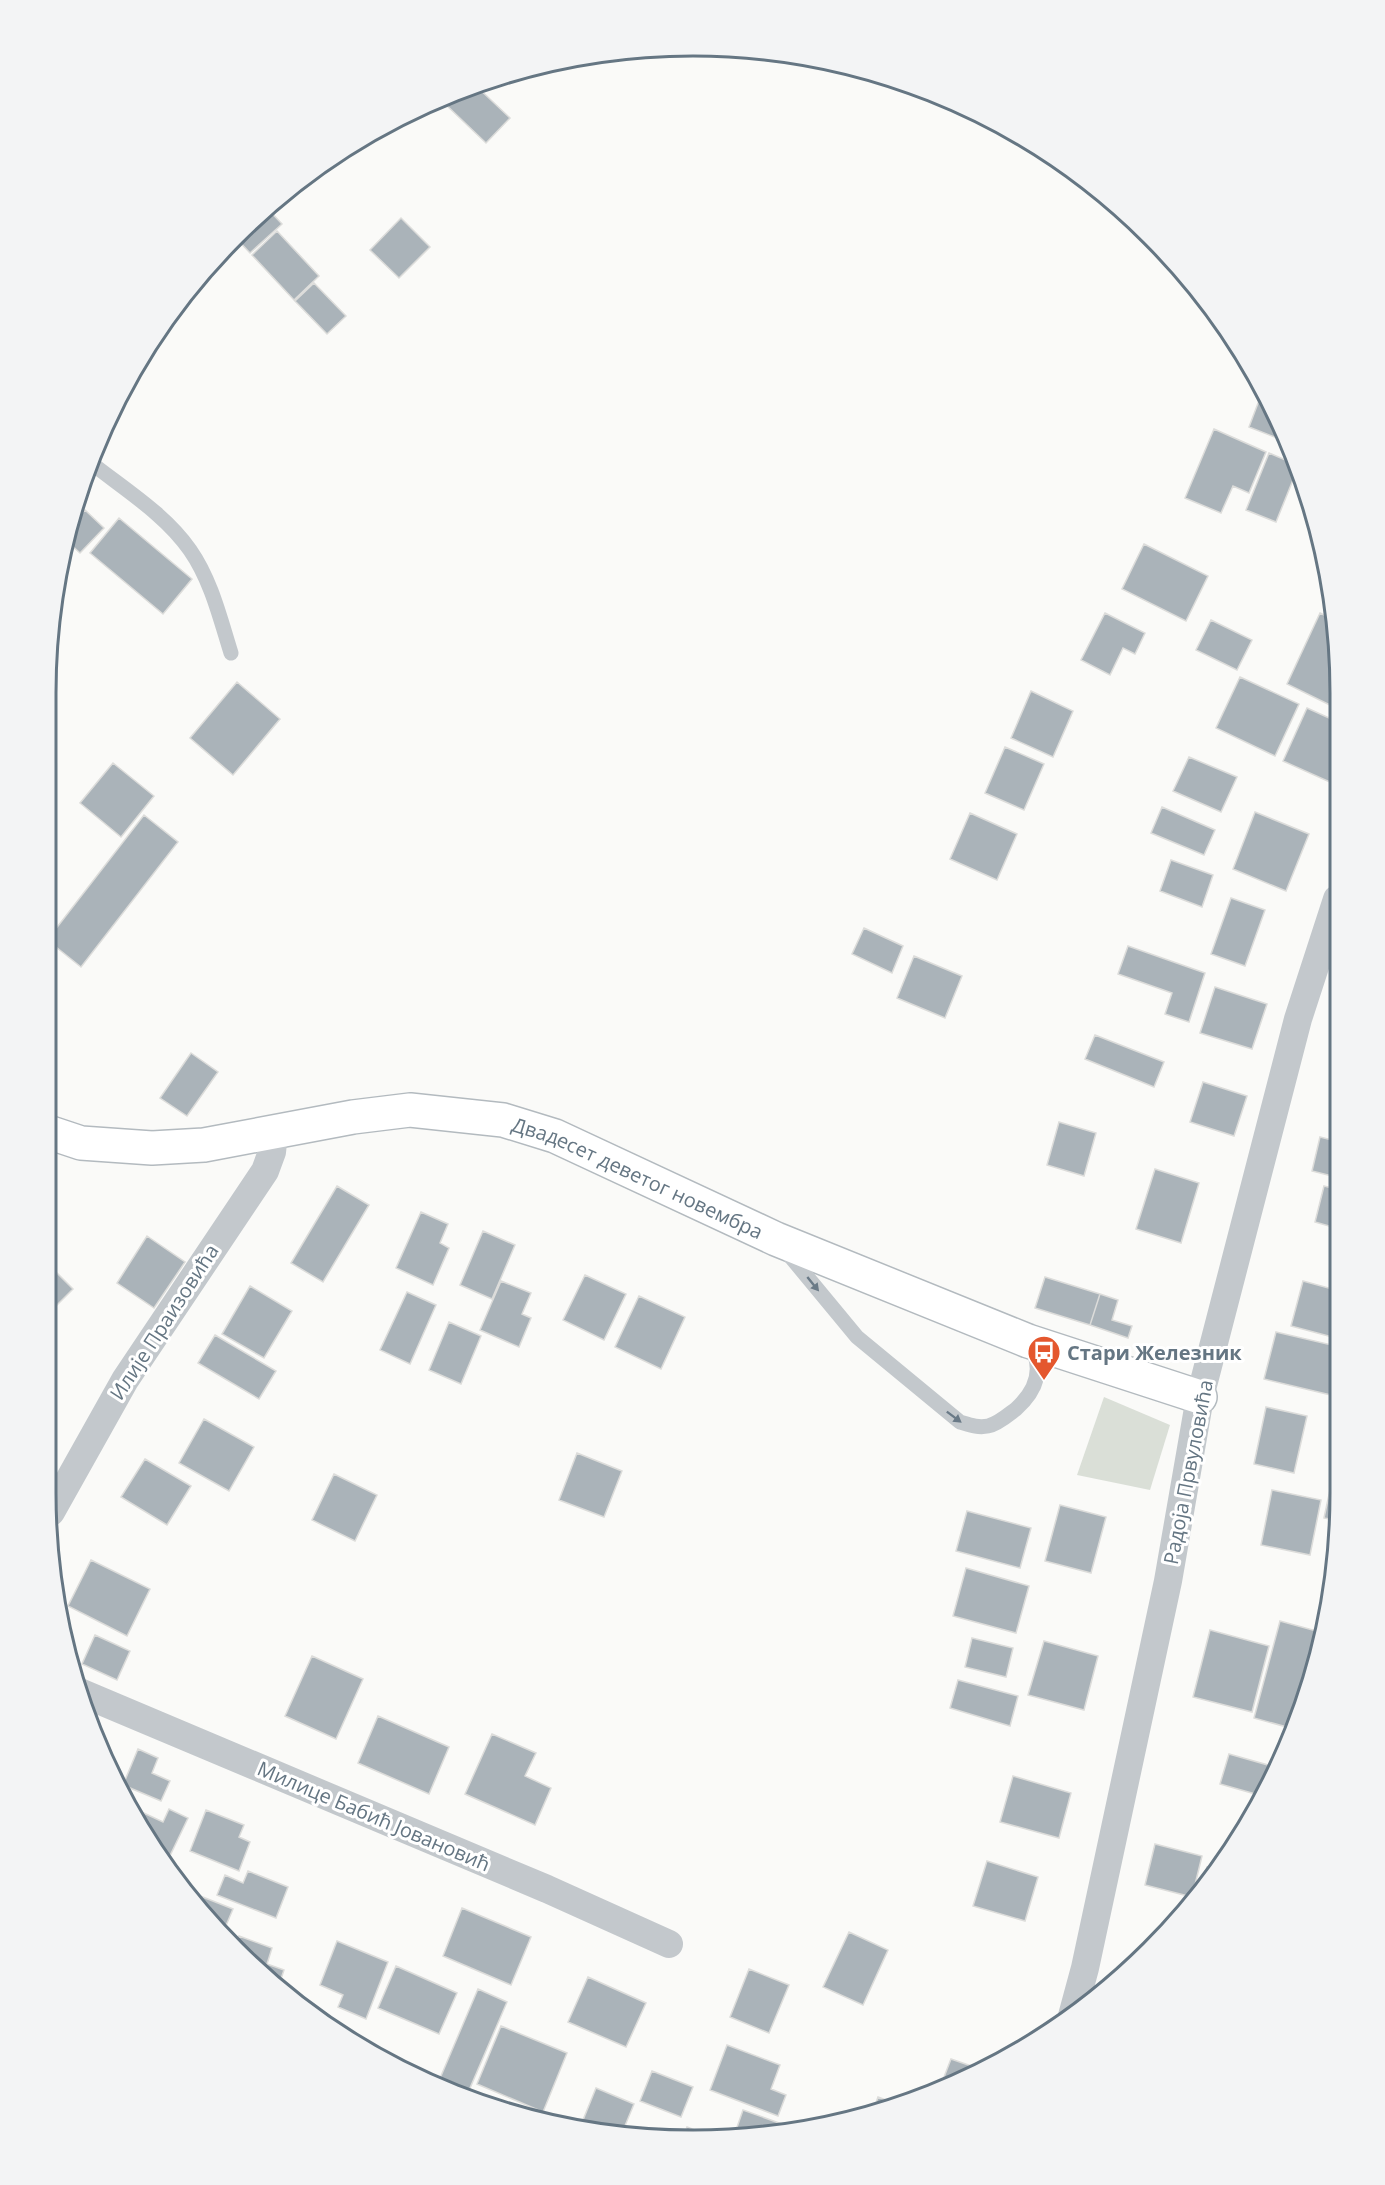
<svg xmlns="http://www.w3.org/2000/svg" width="1385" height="2185" font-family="'Open Sans',sans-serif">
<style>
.green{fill:#dadfd7}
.building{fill:#aab3b9;stroke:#dcdcda;stroke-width:1.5}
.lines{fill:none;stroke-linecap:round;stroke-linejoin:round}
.secondary-casing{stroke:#b3babf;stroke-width:36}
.lane{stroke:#c3c8cc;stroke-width:15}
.street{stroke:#c3c8cc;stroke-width:28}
.secondary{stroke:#fff;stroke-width:33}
.oneway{fill:#6a7a87}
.labels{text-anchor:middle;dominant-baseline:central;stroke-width:6;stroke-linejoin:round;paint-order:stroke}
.street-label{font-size:20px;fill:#657683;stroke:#fff}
.poi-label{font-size:20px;font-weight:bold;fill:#657683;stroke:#fff;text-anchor:start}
.rim{fill:none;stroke:#657683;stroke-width:3}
</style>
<rect width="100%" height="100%" fill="#fafaf8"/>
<!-- green -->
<path class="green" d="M 1104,1397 L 1170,1425 L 1150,1490 L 1077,1475 Z"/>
<!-- building -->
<path class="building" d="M 474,84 L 510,118 L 486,143 L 441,100 Z
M 265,206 L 282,224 L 250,253 L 236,238 Z
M 401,218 L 430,247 L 399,278 L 370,250 Z
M 277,231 L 319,276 L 294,300 L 252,255 Z
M 314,283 L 346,316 L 327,334 L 295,301 Z
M 1263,390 L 1281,427 L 1277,438 L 1249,427 Z
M 1214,429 L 1266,452 L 1249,493 L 1233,486 L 1221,513 L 1185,498 Z
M 1269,453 L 1295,464 L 1297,470 L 1276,522 L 1246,510 Z
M 85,510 L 104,528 L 80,553 L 68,542 L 74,522 Z
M 119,518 L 192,579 L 163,614 L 90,553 Z
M 1144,544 L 1208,576 L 1186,621 L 1122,589 Z
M 1105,613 L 1145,633 L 1135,654 L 1123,648 L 1110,675 L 1081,660 Z
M 1320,613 L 1334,620 L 1339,650 L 1336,708 L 1287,684 Z
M 1211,620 L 1252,640 L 1237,670 L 1196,650 Z
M 1240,677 L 1299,704 L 1275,756 L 1216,728 Z
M 237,682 L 280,719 L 233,775 L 190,738 Z
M 1031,691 L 1073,711 L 1053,757 L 1011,738 Z
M 1307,708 L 1338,722 L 1338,769 L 1332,783 L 1283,761 Z
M 1005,747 L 1044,764 L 1024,810 L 985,793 Z
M 1189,757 L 1237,777 L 1221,812 L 1173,791 Z
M 113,763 L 154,796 L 121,837 L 80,803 Z
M 1162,807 L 1215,830 L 1204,855 L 1151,833 Z
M 1255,812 L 1309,834 L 1286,891 L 1233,869 Z
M 970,813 L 1017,834 L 997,880 L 950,859 Z
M 144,815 L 178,842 L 81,967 L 51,943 L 51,935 Z
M 1171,860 L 1213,875 L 1202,907 L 1160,891 Z
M 1231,898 L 1265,910 L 1245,966 L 1211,954 Z
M 864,928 L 903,946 L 892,973 L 852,954 Z
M 1128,946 L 1205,973 L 1189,1022 L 1165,1014 L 1172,993 L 1118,974 Z
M 914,956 L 962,976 L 945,1018 L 897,998 Z
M 1215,987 L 1267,1004 L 1252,1049 L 1200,1033 Z
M 1095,1035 L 1164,1062 L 1154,1087 L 1085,1059 Z
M 191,1053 L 218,1072 L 187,1116 L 160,1098 Z
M 1203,1082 L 1247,1096 L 1234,1136 L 1190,1122 Z
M 1059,1122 L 1096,1133 L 1084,1176 L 1047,1165 Z
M 1320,1137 L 1336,1141 L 1336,1177 L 1312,1171 Z
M 1155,1169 L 1199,1183 L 1181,1243 L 1136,1229 Z
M 337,1186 L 369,1205 L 323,1282 L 291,1263 Z
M 1324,1186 L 1336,1189 L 1336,1228 L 1315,1222 Z
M 421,1212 L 448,1224 L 440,1243 L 449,1248 L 433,1285 L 396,1268 Z
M 483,1231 L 515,1245 L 492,1299 L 460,1285 Z
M 147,1236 L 185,1262 L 154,1308 L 117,1283 Z
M 51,1267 L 73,1289 L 51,1311 Z
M 585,1275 L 626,1294 L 604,1340 L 563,1320 Z
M 1045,1277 L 1100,1294 L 1090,1325 L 1035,1308 Z
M 501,1281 L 531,1293 L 522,1314 L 531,1318 L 519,1347 L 480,1330 Z
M 1303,1281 L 1336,1290 L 1336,1338 L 1291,1326 Z
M 250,1286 L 292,1311 L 264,1358 L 222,1334 Z
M 407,1292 L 436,1305 L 410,1364 L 380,1350 Z
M 1100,1294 L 1118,1300 L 1112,1320 L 1132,1326 L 1128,1338 L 1090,1325 Z
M 639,1296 L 685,1317 L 661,1369 L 615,1347 Z
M 449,1322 L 481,1336 L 461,1384 L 429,1370 Z
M 1276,1332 L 1336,1346 L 1335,1396 L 1264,1379 Z
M 215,1335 L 276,1371 L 259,1399 L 198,1363 Z
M 1266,1407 L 1307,1416 L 1294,1473 L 1254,1464 Z
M 204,1419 L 254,1447 L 229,1491 L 179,1463 Z
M 577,1453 L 622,1471 L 604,1517 L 559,1500 Z
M 145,1459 L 191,1486 L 167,1525 L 121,1497 Z
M 334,1474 L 377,1495 L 355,1541 L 312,1520 Z
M 1272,1490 L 1321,1500 L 1310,1555 L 1261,1545 Z
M 1330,1490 L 1335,1491 L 1335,1520 L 1324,1518 Z
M 1060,1505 L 1106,1517 L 1091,1573 L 1045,1561 Z
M 967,1511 L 1031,1528 L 1020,1568 L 956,1551 Z
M 91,1560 L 150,1589 L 127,1636 L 68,1606 Z
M 966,1568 L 1029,1586 L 1016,1633 L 953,1616 Z
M 1280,1621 L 1320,1632 L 1294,1729 L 1254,1718 Z
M 1210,1630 L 1269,1646 L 1252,1712 L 1193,1697 Z
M 95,1635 L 130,1651 L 117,1680 L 82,1664 Z
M 972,1638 L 1013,1648 L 1006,1677 L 965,1667 Z
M 1044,1641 L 1098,1656 L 1084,1710 L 1028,1695 Z
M 312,1656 L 363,1679 L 336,1739 L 285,1716 Z
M 958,1680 L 1018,1696 L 1010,1726 L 950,1708 Z
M 378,1716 L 449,1747 L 429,1794 L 358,1763 Z
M 492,1734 L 536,1753 L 525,1776 L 551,1788 L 535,1825 L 465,1794 Z
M 138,1749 L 158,1758 L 152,1773 L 170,1781 L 161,1801 L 123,1785 Z
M 1229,1754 L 1275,1767 L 1259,1795 L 1220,1784 Z
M 1013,1776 L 1071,1793 L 1059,1838 L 1000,1822 Z
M 133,1808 L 163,1822 L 169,1809 L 188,1818 L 167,1862 L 154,1853 Z
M 206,1810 L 244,1825 L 239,1837 L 250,1842 L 239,1871 L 190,1851 Z
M 1155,1844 L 1202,1856 L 1192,1897 L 1145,1885 Z
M 987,1861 L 1038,1877 L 1025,1921 L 973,1906 Z
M 1207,1867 L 1216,1869 L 1199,1894 Z
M 248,1871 L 288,1887 L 276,1918 L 217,1895 L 225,1875 L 243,1883 Z
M 185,1890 L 233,1909 L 222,1935 Z
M 462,1908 L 531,1937 L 511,1985 L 443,1956 Z
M 849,1932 L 888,1950 L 863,2005 L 823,1987 Z
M 239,1936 L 272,1948 L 267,1964 L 284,1970 L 278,1988 L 234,1950 Z
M 337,1941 L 388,1962 L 366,2019 L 338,2007 L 343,1995 L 320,1985 Z
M 396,1966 L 457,1993 L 439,2034 L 378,2008 Z
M 749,1969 L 789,1985 L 769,2033 L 730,2017 Z
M 588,1977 L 646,2003 L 626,2047 L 568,2022 Z
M 478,1989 L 507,2002 L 467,2095 L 438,2083 Z
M 501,2026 L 567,2053 L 543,2112 L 477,2084 Z
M 727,2045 L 780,2065 L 771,2089 L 786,2095 L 778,2116 L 710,2090 Z
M 951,2059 L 980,2069 L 940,2091 L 939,2090 Z
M 652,2071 L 693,2087 L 681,2117 L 640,2101 Z
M 596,2088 L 634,2104 L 622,2133 L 581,2125 Z
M 878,2097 L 899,2105 L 872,2114 Z
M 743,2110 L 793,2128 L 792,2132 L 734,2136 Z
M 687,2127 L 713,2137 L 683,2138 Z"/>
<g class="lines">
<defs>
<g id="secondary">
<path id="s1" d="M 51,1133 L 81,1143 L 152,1148 L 204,1145 L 353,1117 L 410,1110 L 503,1120 L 555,1136 L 776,1239 L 1028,1341 L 1200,1397"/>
</g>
</defs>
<!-- secondary casing -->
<use href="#secondary" class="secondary-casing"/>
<!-- lane -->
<path class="lane" d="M 90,462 C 124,489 165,514 190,550 C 211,580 220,618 231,653
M 785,1250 L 857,1337 L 960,1422 C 970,1425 978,1428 988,1426 C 998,1424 1008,1415 1016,1409 C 1037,1390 1045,1368 1029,1343"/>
<!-- street -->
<path class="street" d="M 51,1512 L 125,1380 L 265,1171 L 272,1152 L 274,1133
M 77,1691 L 547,1889 L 669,1944
M 1072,2016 L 1085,1968 L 1168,1581 L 1200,1397 L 1298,1019 L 1337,899"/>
<!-- secondary -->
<use href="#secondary" class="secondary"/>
</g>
<!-- one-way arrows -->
<defs><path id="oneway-solid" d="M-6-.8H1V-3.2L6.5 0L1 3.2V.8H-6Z" transform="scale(1.5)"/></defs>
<g class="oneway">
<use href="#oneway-solid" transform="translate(813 1284) rotate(51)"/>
<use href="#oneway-solid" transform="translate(954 1417) rotate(37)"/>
</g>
<!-- icons -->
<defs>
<symbol id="bus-pin" viewBox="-11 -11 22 30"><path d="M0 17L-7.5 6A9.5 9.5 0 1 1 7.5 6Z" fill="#e4572e" stroke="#fff"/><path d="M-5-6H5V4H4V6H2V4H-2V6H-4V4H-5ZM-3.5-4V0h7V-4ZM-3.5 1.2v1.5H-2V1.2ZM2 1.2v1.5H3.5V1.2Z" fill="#fff"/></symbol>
</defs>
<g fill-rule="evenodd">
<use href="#bus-pin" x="1025" y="1333" width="38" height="52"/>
</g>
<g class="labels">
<!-- street labels -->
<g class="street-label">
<text stroke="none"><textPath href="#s1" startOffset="604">Двадесет деветог новембра</textPath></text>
<text transform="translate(164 1322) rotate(-57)">Илије Праизовића</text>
<text transform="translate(1188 1472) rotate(-79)">Радоја Првуловића</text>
<text transform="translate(374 1816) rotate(23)">Милице Бабић Јовановић</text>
</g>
<!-- poi labels -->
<g class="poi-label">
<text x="1067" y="1352">Стари Железник</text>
</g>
</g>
<!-- crop -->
<path d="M0 0H1385V2185H0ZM693 56H693A637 637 0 0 1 1330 693V1493A637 637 0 0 1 693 2130H693A637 637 0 0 1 56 1493V693A637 637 0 0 1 693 56Z" fill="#f3f4f5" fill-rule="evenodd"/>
<path class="rim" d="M693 56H693A637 637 0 0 1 1330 693V1493A637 637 0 0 1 693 2130H693A637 637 0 0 1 56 1493V693A637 637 0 0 1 693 56Z"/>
</svg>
